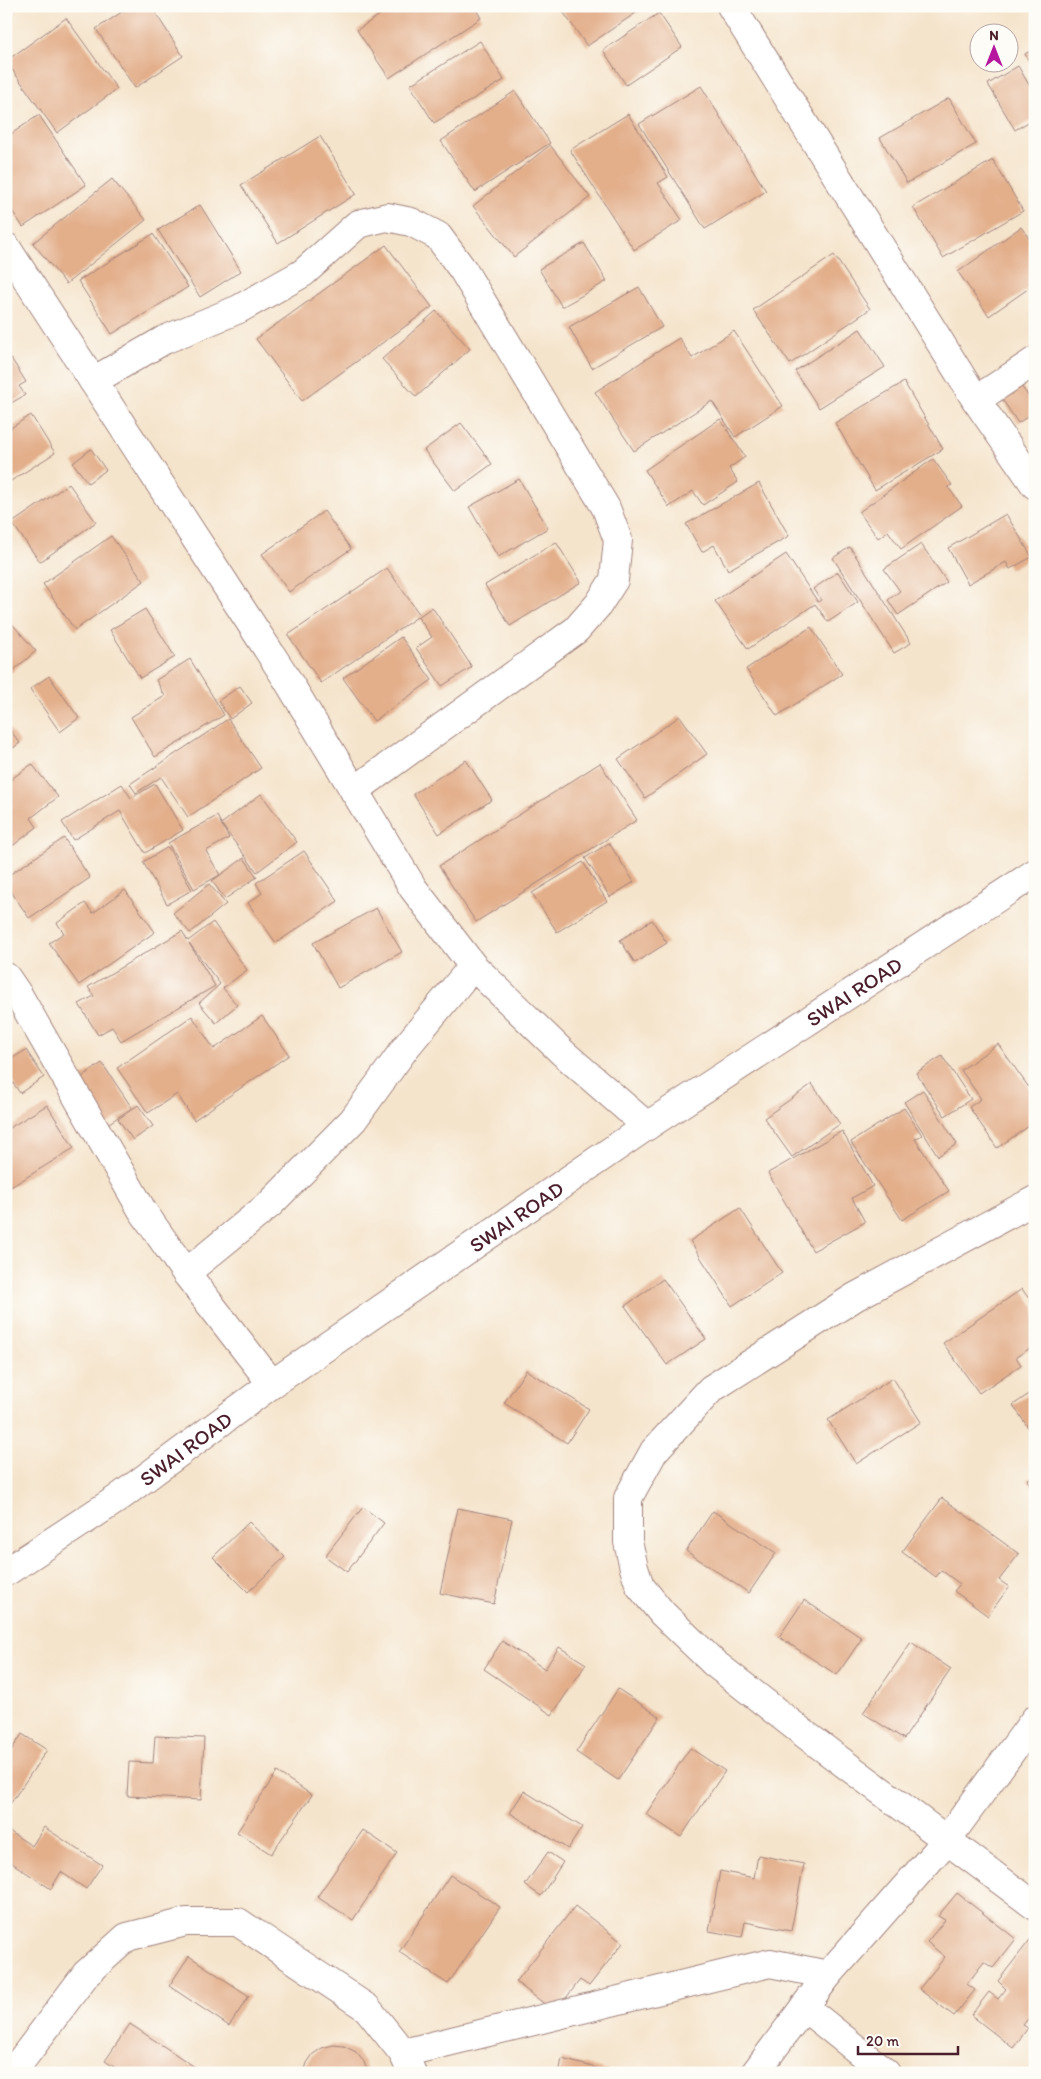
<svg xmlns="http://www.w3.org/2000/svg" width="1041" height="2079" font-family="Itim,sans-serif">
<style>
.building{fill:#e3af8b}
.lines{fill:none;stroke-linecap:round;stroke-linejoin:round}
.minor-casing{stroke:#a0827c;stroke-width:30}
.minor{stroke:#fff;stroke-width:28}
.labels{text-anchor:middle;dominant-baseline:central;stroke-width:5;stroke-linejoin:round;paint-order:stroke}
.street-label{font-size:21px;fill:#4a1f2b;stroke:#fdfcf7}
</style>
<rect width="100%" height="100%" fill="#fdfcf7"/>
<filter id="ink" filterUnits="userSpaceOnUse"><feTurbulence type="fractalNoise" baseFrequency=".02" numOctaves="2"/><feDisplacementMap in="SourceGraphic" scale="10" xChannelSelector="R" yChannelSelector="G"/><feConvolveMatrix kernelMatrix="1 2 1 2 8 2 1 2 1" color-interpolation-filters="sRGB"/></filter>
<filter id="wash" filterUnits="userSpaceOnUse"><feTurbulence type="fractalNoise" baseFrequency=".0096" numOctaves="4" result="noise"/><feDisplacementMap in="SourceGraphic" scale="20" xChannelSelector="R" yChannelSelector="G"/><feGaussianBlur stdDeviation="1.12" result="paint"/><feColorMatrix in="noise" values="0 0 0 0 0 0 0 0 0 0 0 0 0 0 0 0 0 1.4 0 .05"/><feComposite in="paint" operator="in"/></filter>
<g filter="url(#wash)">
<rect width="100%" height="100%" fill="#f5e4cc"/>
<g id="blocks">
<!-- building -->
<path class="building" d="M 131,6 L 151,6 L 183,56 L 135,88 L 96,29 Z
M 393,6 L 474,6 L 481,18 L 389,78 L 357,30 Z
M 559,6 L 646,6 L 587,46 Z
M 659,13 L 682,47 L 626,85 L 603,50 Z
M 66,18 L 117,89 L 57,133 L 6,61 Z
M 480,41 L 504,80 L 434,123 L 410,85 Z
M 1035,48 L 1035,71 L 1025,54 Z
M 1018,66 L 1035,95 L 1035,118 L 1015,130 L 988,84 Z
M 701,86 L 766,191 L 705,229 L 639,124 Z
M 515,91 L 550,143 L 475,192 L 441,141 Z
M 949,98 L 976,144 L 907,183 L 880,138 Z
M 628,114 L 668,177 L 658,183 L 682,220 L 634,250 L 570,150 Z
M 39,115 L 86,185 L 23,227 L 6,202 L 6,134 L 8,136 Z
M 320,136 L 356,194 L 278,243 L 241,185 Z
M 550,145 L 590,197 L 514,257 L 473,206 Z
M 993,160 L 1023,211 L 943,258 L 913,207 Z
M 112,179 L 146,220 L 66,284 L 33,243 Z
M 200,205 L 241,271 L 200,297 L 158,230 Z
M 1021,227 L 1035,247 L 1035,255 L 1030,258 L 1035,264 L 1035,284 L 989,316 L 958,272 Z
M 153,234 L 188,287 L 112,334 L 78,281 Z
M 584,243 L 607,281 L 562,307 L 539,269 Z
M 386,245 L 432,307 L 302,401 L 256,339 Z
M 834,255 L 870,309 L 790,364 L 753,310 Z
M 639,287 L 662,327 L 592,368 L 569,327 Z
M 436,311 L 470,349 L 416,397 L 382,359 Z
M 860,329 L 885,367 L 819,408 L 795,371 Z
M 734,331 L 783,406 L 735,437 L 712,401 L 634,451 L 595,392 L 679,338 L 692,358 Z
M 6,350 L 26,382 L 19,386 L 25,395 L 6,406 Z
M 904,382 L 943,449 L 875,490 L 835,423 Z
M 1020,384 L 1035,406 L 1035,412 L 1018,423 L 1000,396 Z
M 31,415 L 55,453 L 6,484 L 6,431 Z
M 720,419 L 745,457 L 729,468 L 738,482 L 703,505 L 693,491 L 669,507 L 645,470 Z
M 461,423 L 492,464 L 455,491 L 424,450 Z
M 91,449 L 106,470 L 88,483 L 73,463 Z
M 933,459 L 952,485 L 948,487 L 962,506 L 901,549 L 888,531 L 878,538 L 859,512 Z
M 519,479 L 548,528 L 498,557 L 469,507 Z
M 759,483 L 789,536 L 728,570 L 714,545 L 702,552 L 686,524 Z
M 69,484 L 96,522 L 40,562 L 12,523 Z
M 324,511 L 351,549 L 289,592 L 262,554 Z
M 1006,514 L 1032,557 L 1010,569 L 1006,562 L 968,584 L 948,548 Z
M 111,536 L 144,581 L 75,630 L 43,584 Z
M 556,542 L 581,582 L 510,626 L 485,585 Z
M 921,544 L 947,582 L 898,615 L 888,600 L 900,591 L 884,569 Z
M 850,547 L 911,643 L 894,653 L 833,558 Z
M 786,554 L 818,602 L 821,600 L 813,589 L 838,572 L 858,602 L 828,622 L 815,604 L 748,649 L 715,601 Z
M 387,568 L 420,615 L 321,683 L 288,635 Z
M 432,607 L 472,667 L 442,686 L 416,648 L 432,637 L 418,617 Z
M 145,609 L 175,657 L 140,678 L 110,630 Z
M 6,617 L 36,651 L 6,677 Z
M 811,627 L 842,674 L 777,716 L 746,669 Z
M 401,637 L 432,680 L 374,721 L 343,678 Z
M 190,659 L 224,715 L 155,757 L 131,717 L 165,696 L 156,680 Z
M 49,676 L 79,718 L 60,732 L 30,689 Z
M 240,686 L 252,703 L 230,719 L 218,701 Z
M 680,716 L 707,754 L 645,798 L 618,759 Z
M 228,719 L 261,768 L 188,817 L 161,777 L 136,793 L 130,784 Z
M 6,725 L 20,743 L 6,753 Z
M 466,760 L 492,800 L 439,834 L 413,794 Z
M 600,763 L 637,820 L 476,922 L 439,866 Z
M 32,764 L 58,797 L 31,818 L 37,827 L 6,851 L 6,783 Z
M 122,784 L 131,798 L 155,784 L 183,830 L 145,853 L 120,811 L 73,840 L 62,822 Z
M 261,794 L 297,842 L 257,872 L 221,824 Z
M 217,816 L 229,838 L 206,851 L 220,875 L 194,889 L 168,843 Z
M 64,838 L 90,878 L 29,918 L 6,884 L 6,877 Z
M 609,843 L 634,882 L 610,897 L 585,858 Z
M 168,847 L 192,890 L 167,904 L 143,862 Z
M 304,851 L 338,901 L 276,943 L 248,903 L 262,893 L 256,883 Z
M 244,858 L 257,877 L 225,899 L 212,881 Z
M 583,862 L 607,901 L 557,932 L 532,893 Z
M 209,884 L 226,904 L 190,933 L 173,913 Z
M 125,890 L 155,932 L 79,985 L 49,943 L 64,933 L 57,923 L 85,903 L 93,913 Z
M 376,908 L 402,952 L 338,988 L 313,943 Z
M 652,920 L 667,943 L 635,963 L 620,940 Z
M 213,922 L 247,970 L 223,988 L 237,1005 L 216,1023 L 199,1003 L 220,984 L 189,943 L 215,986 L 121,1041 L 112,1027 L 98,1035 L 79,1004 L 94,996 L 88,987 L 182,931 L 188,941 Z
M 192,1016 L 214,1049 L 262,1016 L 289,1055 L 194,1120 L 177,1094 L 148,1113 L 117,1068 Z
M 998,1044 L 1035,1096 L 1035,1122 L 997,1148 L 969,1107 L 981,1099 L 961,1070 Z
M 26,1050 L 44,1077 L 20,1093 L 6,1073 L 6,1062 Z
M 942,1056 L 971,1099 L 945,1116 L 916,1073 Z
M 102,1063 L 132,1108 L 103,1127 L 73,1083 Z
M 812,1084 L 840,1124 L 792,1157 L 764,1118 Z
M 923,1090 L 957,1144 L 938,1156 L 904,1102 Z
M 47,1105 L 74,1148 L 6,1190 L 6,1130 Z
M 138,1105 L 153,1126 L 133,1140 L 118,1119 Z
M 904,1108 L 922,1135 L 915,1139 L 949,1191 L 902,1220 L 851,1142 Z
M 842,1131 L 873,1186 L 852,1198 L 865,1222 L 813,1251 L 768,1173 Z
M 740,1208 L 782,1273 L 732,1306 L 690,1241 Z
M 663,1279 L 706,1339 L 667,1365 L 625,1306 Z
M 1022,1289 L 1035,1307 L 1035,1355 L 1029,1349 L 1016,1357 L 1021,1365 L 979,1393 L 943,1343 Z
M 526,1370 L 589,1409 L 567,1443 L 504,1403 Z
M 893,1378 L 921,1422 L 856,1464 L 828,1420 Z
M 1035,1390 L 1035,1425 L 1029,1429 L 1013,1405 Z
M 1035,1475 L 1035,1490 L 1027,1480 Z
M 942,1498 L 1019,1554 L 999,1580 L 1009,1587 L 988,1616 L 954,1591 L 960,1584 L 941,1570 L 936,1577 L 902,1552 Z
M 363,1507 L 384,1523 L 347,1572 L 325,1556 Z
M 458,1508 L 512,1519 L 494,1604 L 440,1593 Z
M 713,1511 L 776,1553 L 749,1593 L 686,1551 Z
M 249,1522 L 285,1557 L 248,1592 L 213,1557 Z
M 804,1600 L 862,1638 L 837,1675 L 779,1637 Z
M 502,1641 L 545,1669 L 559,1647 L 586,1664 L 552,1715 L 484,1669 Z
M 911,1642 L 951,1669 L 904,1739 L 863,1713 Z
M 618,1689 L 660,1717 L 618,1780 L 576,1752 Z
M 22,1734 L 47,1750 L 6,1810 L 6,1758 Z
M 155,1736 L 204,1738 L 201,1800 L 127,1796 L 129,1762 L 153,1763 Z
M 690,1748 L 725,1771 L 681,1837 L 646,1814 Z
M 277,1772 L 312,1795 L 271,1854 L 237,1832 Z
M 524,1791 L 582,1827 L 568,1849 L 510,1813 Z
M 44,1827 L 102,1865 L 86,1889 L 61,1872 L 51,1889 L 6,1859 L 6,1829 L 32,1846 Z
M 363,1830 L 397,1853 L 353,1920 L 317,1897 Z
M 548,1852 L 563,1862 L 541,1896 L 525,1885 Z
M 758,1855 L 804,1864 L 791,1931 L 745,1922 L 742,1937 L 709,1931 L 720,1871 L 754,1878 Z
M 450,1875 L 500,1907 L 448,1984 L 399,1952 Z
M 957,1893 L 1016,1939 L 993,1968 L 984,1962 L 967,1984 L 975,1990 L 954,2016 L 919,1989 L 945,1957 L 927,1942 L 945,1920 L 938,1916 Z
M 575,1906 L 623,1943 L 589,1986 L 580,1980 L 555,2012 L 516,1982 Z
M 1033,1936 L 1035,1938 L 1035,2010 L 1023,2025 L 1028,2028 L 1013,2048 L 971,2015 L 989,1992 L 998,1999 L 1006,1989 L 998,1981 Z
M 189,1956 L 249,1996 L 229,2026 L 169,1986 Z
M 130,2024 L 204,2073 L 123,2073 L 105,2061 Z
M 333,2045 L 344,2046 L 356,2052 L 364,2062 L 368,2073 L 304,2073 L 307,2063 L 313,2054 L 322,2048 Z
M 562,2059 L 612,2072 L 612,2073 L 559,2073 Z"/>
</g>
</g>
<g filter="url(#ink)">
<use href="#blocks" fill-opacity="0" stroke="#a0827c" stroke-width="1"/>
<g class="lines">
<defs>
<g id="minor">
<path d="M 731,6 L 976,400 L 1035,485"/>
<path d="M 6,247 L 285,676 L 413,888 L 473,966 L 563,1053 L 647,1126"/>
<path d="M 93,381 L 164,340 L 239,309 L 303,273 L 358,224 L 387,217 L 411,222 L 438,236 L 463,270 L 606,508 L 618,540 L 614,580 L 598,605 L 576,630 L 354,791"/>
<path d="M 976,400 L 1035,361"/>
<path d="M 6,977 L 19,996 L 142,1210 L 186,1273 L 272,1384"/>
<path d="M 1035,1200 L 855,1297 L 711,1389 L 654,1451 L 628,1498 L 628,1542 L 634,1568 L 640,1586 L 662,1613 L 714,1663 L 806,1735 L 1035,1906"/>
<path d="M 186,1273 L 270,1204 L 353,1120 L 406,1047 L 473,966"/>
<path id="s1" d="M 6,1572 L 117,1499 L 272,1384 L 647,1126 L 1035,873"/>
<path d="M 804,2007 L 886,2073"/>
<path d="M 403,2053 L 770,1963 L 828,1975"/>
<path d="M 12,2073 L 86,1974 L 127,1937 L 186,1922 L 238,1922 L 367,2008 L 403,2053 L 412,2073"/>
<path d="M 755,2073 L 828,1975 L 946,1841 L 1035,1719"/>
</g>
</defs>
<!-- minor casing -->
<use href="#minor" class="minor-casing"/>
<!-- minor -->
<use href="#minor" class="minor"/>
</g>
</g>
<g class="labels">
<!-- street labels -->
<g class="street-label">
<text stroke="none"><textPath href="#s1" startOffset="1028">SWAI ROAD</textPath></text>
<text stroke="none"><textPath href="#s1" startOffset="622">SWAI ROAD</textPath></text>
<text stroke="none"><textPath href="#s1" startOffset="218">SWAI ROAD</textPath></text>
</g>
</g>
<!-- margin -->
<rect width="1041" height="2079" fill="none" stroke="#fdfcf7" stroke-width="25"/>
<!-- north arrow -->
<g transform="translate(994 48)"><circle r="24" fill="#fdfcf7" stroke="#b5a4a5"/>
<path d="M0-4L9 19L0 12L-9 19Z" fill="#b5179e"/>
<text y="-8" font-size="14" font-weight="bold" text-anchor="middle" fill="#4a1f2b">N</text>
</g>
<!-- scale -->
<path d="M858 2046v8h100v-8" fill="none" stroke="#4a1f2b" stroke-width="2.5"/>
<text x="866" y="2046" font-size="15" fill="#4a1f2b" stroke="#fdfcf7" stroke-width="4" paint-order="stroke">20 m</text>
</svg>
